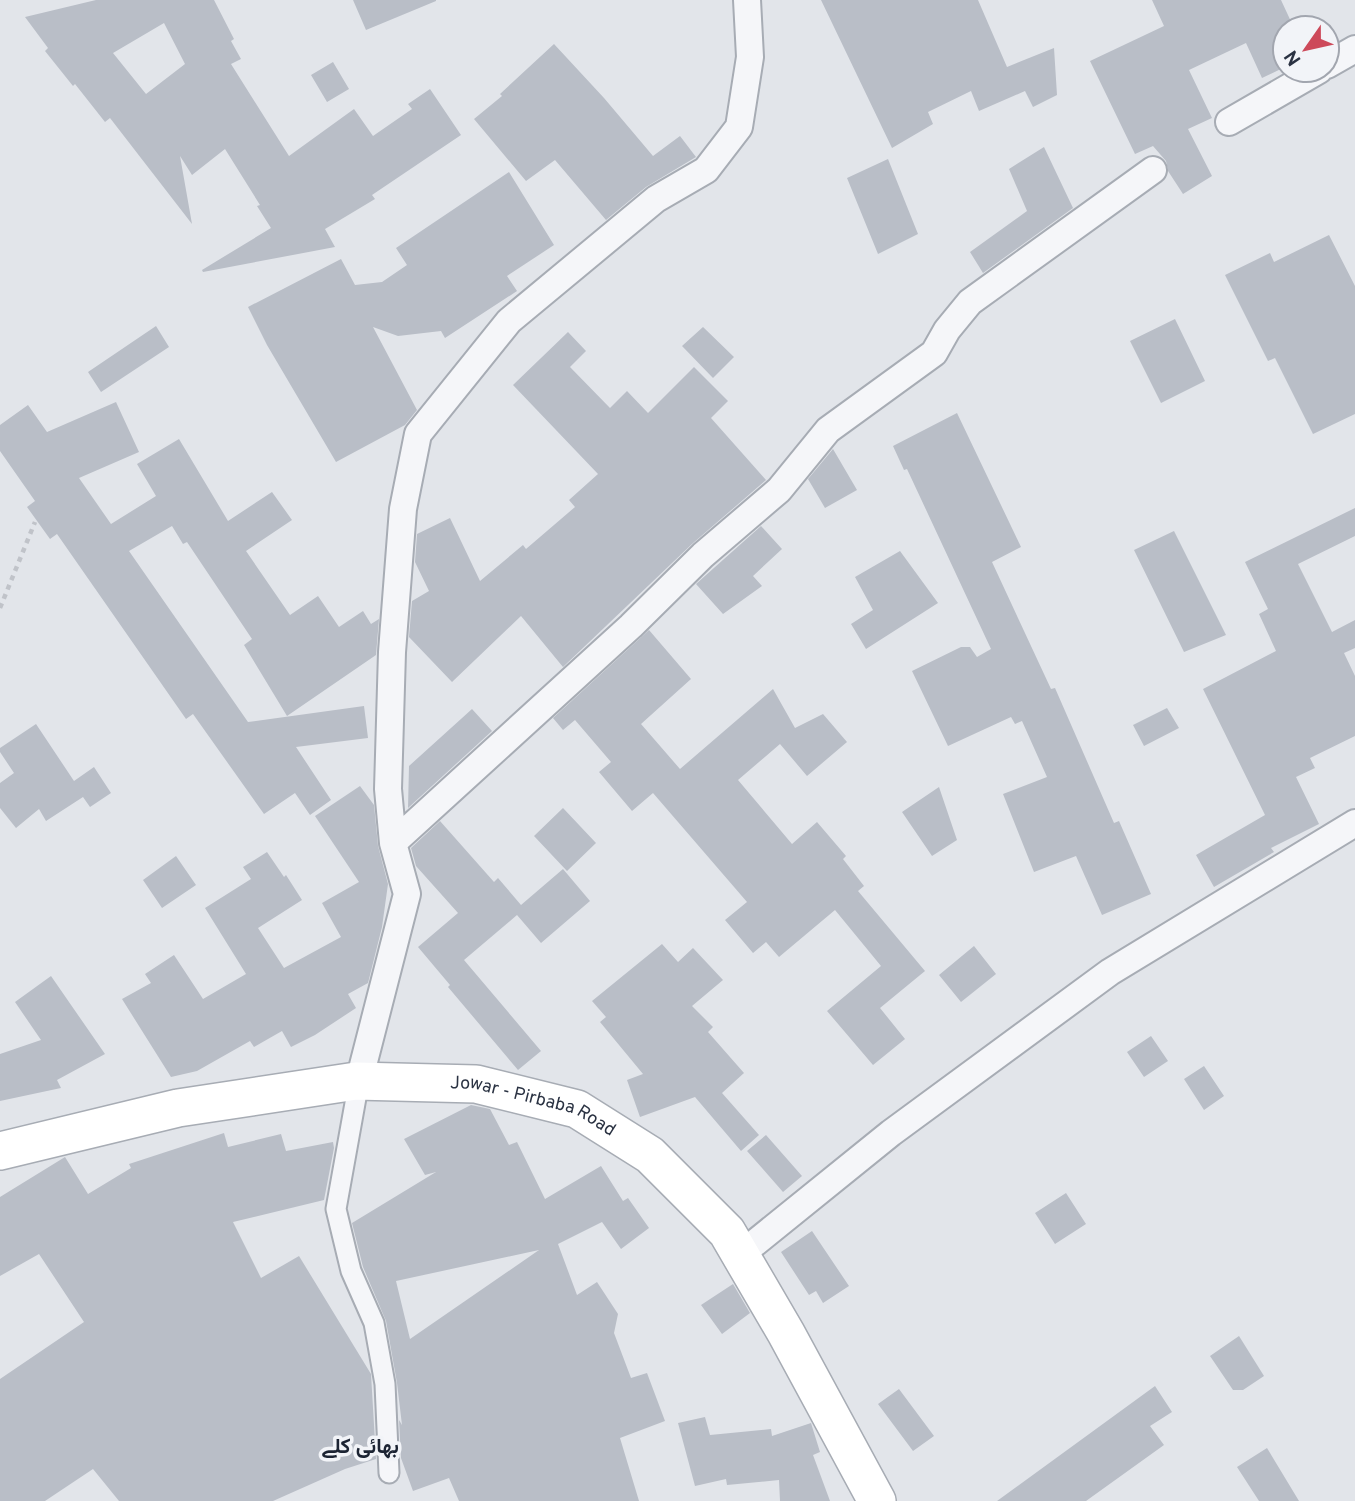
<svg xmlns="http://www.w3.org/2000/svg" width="1355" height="1501" font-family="Overpass,Vazirmatn,sans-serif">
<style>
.building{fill:#b9bec7;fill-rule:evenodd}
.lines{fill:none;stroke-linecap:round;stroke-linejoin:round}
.pedestrian-casing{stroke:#a7acb4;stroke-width:23}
.minor-casing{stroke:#a7acb4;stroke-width:30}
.secondary-casing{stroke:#a7acb4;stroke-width:40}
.path{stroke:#c0c3c9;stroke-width:4.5;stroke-dasharray:5 5;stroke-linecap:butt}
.pedestrian{stroke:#f5f6f9;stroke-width:19}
.minor{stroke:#f5f6f9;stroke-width:26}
.secondary{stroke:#fff;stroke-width:37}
.labels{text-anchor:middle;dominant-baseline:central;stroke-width:7;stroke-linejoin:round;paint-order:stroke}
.street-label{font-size:18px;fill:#2a3242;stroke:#f2f4f8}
.quarter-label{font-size:21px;font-weight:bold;fill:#1c2433;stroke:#f2f4f8}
</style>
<rect width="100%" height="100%" fill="#e2e5ea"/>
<!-- building -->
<path class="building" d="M 96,0 L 214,0 L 234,39 L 231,41 L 241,59 L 231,64 L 289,156 L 354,109 L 373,136 L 412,109 L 408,104 L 430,89 L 461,135 L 372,195 L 375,199 L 325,229 L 335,247 L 203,272 L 202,270 L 271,228 L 257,206 L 260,205 L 225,149 L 192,175 L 180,156 L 192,224 L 110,118 L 105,122 L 75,84 L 73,86 L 45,51 L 48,48 L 25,17 ZM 164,23 L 185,64 L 146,94 L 113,53 Z
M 353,0 L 436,0 L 436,1 L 366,30 Z
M 821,0 L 978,0 L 1007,67 L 1054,48 L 1057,95 L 1033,107 L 1025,91 L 979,111 L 971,91 L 928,112 L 933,124 L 892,148 Z
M 1152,0 L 1281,0 L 1294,28 L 1285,28 L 1285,67 L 1262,78 L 1246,43 L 1189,70 L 1212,118 L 1188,129 L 1212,176 L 1183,194 L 1168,171 L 1166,161 L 1153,146 L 1135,154 L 1090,61 L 1164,26 Z
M 554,44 L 604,98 L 653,156 L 680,136 L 696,157 L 646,187 L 606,220 L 555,160 L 526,181 L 474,119 L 502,96 L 500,94 Z
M 333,62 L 349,89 L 327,102 L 311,75 Z
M 1044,147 L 1073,208 L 983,273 L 970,252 L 1027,211 L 1009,169 Z
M 888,159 L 918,234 L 878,254 L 847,178 Z
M 509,172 L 554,245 L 507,276 L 517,291 L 445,338 L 441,331 L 398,336 L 373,327 L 417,410 L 405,425 L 336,462 L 267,345 L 248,307 L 341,259 L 355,285 L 382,282 L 407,265 L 396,248 Z
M 1329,235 L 1355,286 L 1355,414 L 1313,434 L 1275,358 L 1268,361 L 1225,275 L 1270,253 L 1274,262 Z
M 1175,319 L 1205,381 L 1161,403 L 1130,341 Z
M 156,326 L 169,347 L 101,392 L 88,372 Z
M 703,327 L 734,357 L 713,378 L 682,346 Z
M 568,332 L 586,351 L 570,367 L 610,408 L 627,391 L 648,413 L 694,367 L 728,401 L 711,418 L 766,480 L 692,544 L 563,667 L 521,616 L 452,682 L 409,637 L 412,601 L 429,591 L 415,562 L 417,534 L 450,518 L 480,581 L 523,545 L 526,549 L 575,507 L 569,500 L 598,474 L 513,385 Z
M 116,402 L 139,452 L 79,478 L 111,524 L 156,496 L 137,464 L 179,439 L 228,521 L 272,492 L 292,520 L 246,551 L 290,615 L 318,596 L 339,627 L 363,611 L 371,624 L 379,619 L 376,655 L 287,716 L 244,645 L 252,639 L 187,542 L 183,544 L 172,526 L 129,551 L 248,722 L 364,706 L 368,738 L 296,747 L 331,800 L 310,815 L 295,793 L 264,814 L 193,714 L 186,719 L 57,534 L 50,539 L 27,507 L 35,501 L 0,451 L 0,425 L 28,405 L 47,432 Z
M 957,413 L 1021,547 L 992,562 L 1051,689 L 1055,688 L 1114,823 L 1119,821 L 1151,894 L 1102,915 L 1076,856 L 1034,872 L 1003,794 L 1047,777 L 1022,721 L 1015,724 L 1011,717 L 948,746 L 912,671 L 961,647 L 970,647 L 977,657 L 991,649 L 907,469 L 904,470 L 893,446 Z
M 833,449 L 857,490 L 825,508 L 808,479 Z
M 1355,508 L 1355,536 L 1298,564 L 1332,632 L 1355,620 L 1355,648 L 1344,653 L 1355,676 L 1355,736 L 1310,758 L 1315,768 L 1296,777 L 1319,824 L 1271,848 L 1274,852 L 1214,887 L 1196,855 L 1265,815 L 1203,689 L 1276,651 L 1259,614 L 1268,609 L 1245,562 Z
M 761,526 L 782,549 L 753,576 L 762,586 L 723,614 L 696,584 Z
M 1174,531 L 1226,635 L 1184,652 L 1134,550 Z
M 900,551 L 938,603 L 866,649 L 851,624 L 873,610 L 855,577 Z
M 649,630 L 691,679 L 641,724 L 680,769 L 773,689 L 795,728 L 823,714 L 847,742 L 807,776 L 780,744 L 738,780 L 792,844 L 817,822 L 846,856 L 843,859 L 864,886 L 858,891 L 925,971 L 880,1008 L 905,1039 L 873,1065 L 827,1011 L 881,966 L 835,910 L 779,957 L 766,942 L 753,953 L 725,920 L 747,902 L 653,793 L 632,811 L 599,772 L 611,762 L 575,720 L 563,730 L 553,718 Z
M 1167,708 L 1179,728 L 1144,746 L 1133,725 Z
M 472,709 L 492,731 L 408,808 L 409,766 Z
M 36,724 L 74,781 L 94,767 L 111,793 L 90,807 L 83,797 L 46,821 L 39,809 L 16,828 L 0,808 L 0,783 L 14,773 L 0,752 L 0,748 Z
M 360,786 L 374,805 L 378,846 L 388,884 L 382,927 L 368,983 L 348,994 L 356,1008 L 315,1035 L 291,1047 L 282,1031 L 254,1047 L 250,1041 L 197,1071 L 171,1077 L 122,999 L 151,983 L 145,974 L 174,955 L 203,999 L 246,974 L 205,908 L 251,879 L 243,867 L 267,852 L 284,877 L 286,875 L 302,900 L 258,928 L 284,968 L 341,937 L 322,903 L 359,882 L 315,816 Z
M 939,787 L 957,840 L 932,856 L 902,812 Z
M 563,808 L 596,843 L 567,871 L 534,836 Z
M 440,821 L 494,882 L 498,878 L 521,905 L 563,869 L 590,901 L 541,943 L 517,915 L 464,960 L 541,1051 L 518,1070 L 448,987 L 450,985 L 418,947 L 458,913 L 416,866 L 411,848 Z
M 176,856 L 196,885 L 162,908 L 143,880 Z
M 662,944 L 678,962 L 693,948 L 723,980 L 692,1006 L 713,1027 L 708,1032 L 744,1073 L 722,1093 L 759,1135 L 741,1151 L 695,1097 L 640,1117 L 627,1080 L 643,1074 L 600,1022 L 606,1017 L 592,1001 Z
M 974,946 L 996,974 L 961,1002 L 939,975 Z
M 51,976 L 105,1054 L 57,1080 L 61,1088 L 0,1101 L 0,1054 L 41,1040 L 15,1002 Z
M 1151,1036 L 1168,1061 L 1144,1077 L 1127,1052 Z
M 1204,1066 L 1224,1096 L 1204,1110 L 1184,1079 Z
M 471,1105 L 490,1109 L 509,1145 L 517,1142 L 545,1199 L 601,1166 L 623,1201 L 628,1198 L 649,1228 L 621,1249 L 602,1222 L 558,1244 L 577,1295 L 597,1282 L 618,1314 L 614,1333 L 631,1378 L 647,1373 L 665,1421 L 620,1438 L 639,1501 L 459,1501 L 449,1478 L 413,1491 L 401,1458 L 399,1420 L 402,1425 L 397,1383 L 386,1321 L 363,1267 L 352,1223 L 436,1172 L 425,1175 L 404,1139 ZM 539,1250 L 410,1339 L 396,1281 Z
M 224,1133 L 228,1147 L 281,1134 L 286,1151 L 333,1142 L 334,1148 L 324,1200 L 233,1222 L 261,1278 L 299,1256 L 371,1374 L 376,1459 L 345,1469 L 273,1501 L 119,1501 L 93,1469 L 45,1501 L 0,1501 L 0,1379 L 84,1322 L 39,1254 L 0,1276 L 0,1197 L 65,1157 L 88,1194 L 131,1168 L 129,1164 Z
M 766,1135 L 802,1176 L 783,1192 L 747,1151 Z
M 1066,1193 L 1086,1224 L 1055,1244 L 1035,1213 Z
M 812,1231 L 849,1286 L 823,1303 L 816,1291 L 809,1295 L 781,1252 Z
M 733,1284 L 750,1313 L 722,1334 L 701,1305 Z
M 1239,1336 L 1264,1376 L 1243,1390 L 1233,1390 L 1210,1356 Z
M 1155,1386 L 1172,1412 L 1150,1426 L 1164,1445 L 1086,1501 L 997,1501 Z
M 899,1389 L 934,1436 L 913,1451 L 878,1404 Z
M 705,1417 L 710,1435 L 771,1429 L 772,1436 L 811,1423 L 820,1452 L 813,1455 L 830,1501 L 780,1501 L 779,1480 L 727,1485 L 726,1479 L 695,1486 L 678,1423 Z
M 1267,1448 L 1299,1501 L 1259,1501 L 1237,1467 Z"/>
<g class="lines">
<defs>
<path id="pedestrian" d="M 359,1081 L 336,1209 L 351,1271 L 374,1323 L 385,1384 L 389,1473"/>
<path id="minor" d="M 1327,65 L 1355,49
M 1229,122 L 1319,70
M 393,843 L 631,626 L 703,555 L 779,490 L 828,430 L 934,353 L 947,330 L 970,302 L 1153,170
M 359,1081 L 407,894 L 393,843 L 388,789 L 392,652 L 403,509 L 418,434 L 509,321 L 656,199 L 706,170 L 739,127 L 750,57 L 747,0
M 740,1255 L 891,1133 L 1110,972 L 1355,823"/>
<g id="secondary">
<path id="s1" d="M 0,1151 L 178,1108 L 356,1081 L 476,1084 L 577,1109 L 650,1155 L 727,1232 L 786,1333 L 877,1501"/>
</g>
</defs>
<!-- pedestrian casing -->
<use href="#pedestrian" class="pedestrian-casing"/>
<!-- minor casing -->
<use href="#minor" class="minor-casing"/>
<!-- secondary casing -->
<use href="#secondary" class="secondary-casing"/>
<!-- path -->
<path class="path" d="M 0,608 L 35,522"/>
<!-- pedestrian -->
<use href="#pedestrian" class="pedestrian"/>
<!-- minor -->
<use href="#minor" class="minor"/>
<!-- secondary -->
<use href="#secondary" class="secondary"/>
</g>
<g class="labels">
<!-- street labels -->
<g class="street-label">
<text stroke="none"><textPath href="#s1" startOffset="544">Jowar - Pirbaba Road</textPath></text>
</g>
<!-- quarter labels -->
<g class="quarter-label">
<text x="360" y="1447">بھائی كلے</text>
</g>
</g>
<!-- north arrow -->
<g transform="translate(1306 49) rotate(236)"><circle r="33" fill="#f2f4f8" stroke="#a2a6af" stroke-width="2"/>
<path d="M0-5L12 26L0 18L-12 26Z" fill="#cd495a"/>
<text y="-10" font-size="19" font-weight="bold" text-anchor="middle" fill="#2a3242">N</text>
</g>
</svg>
